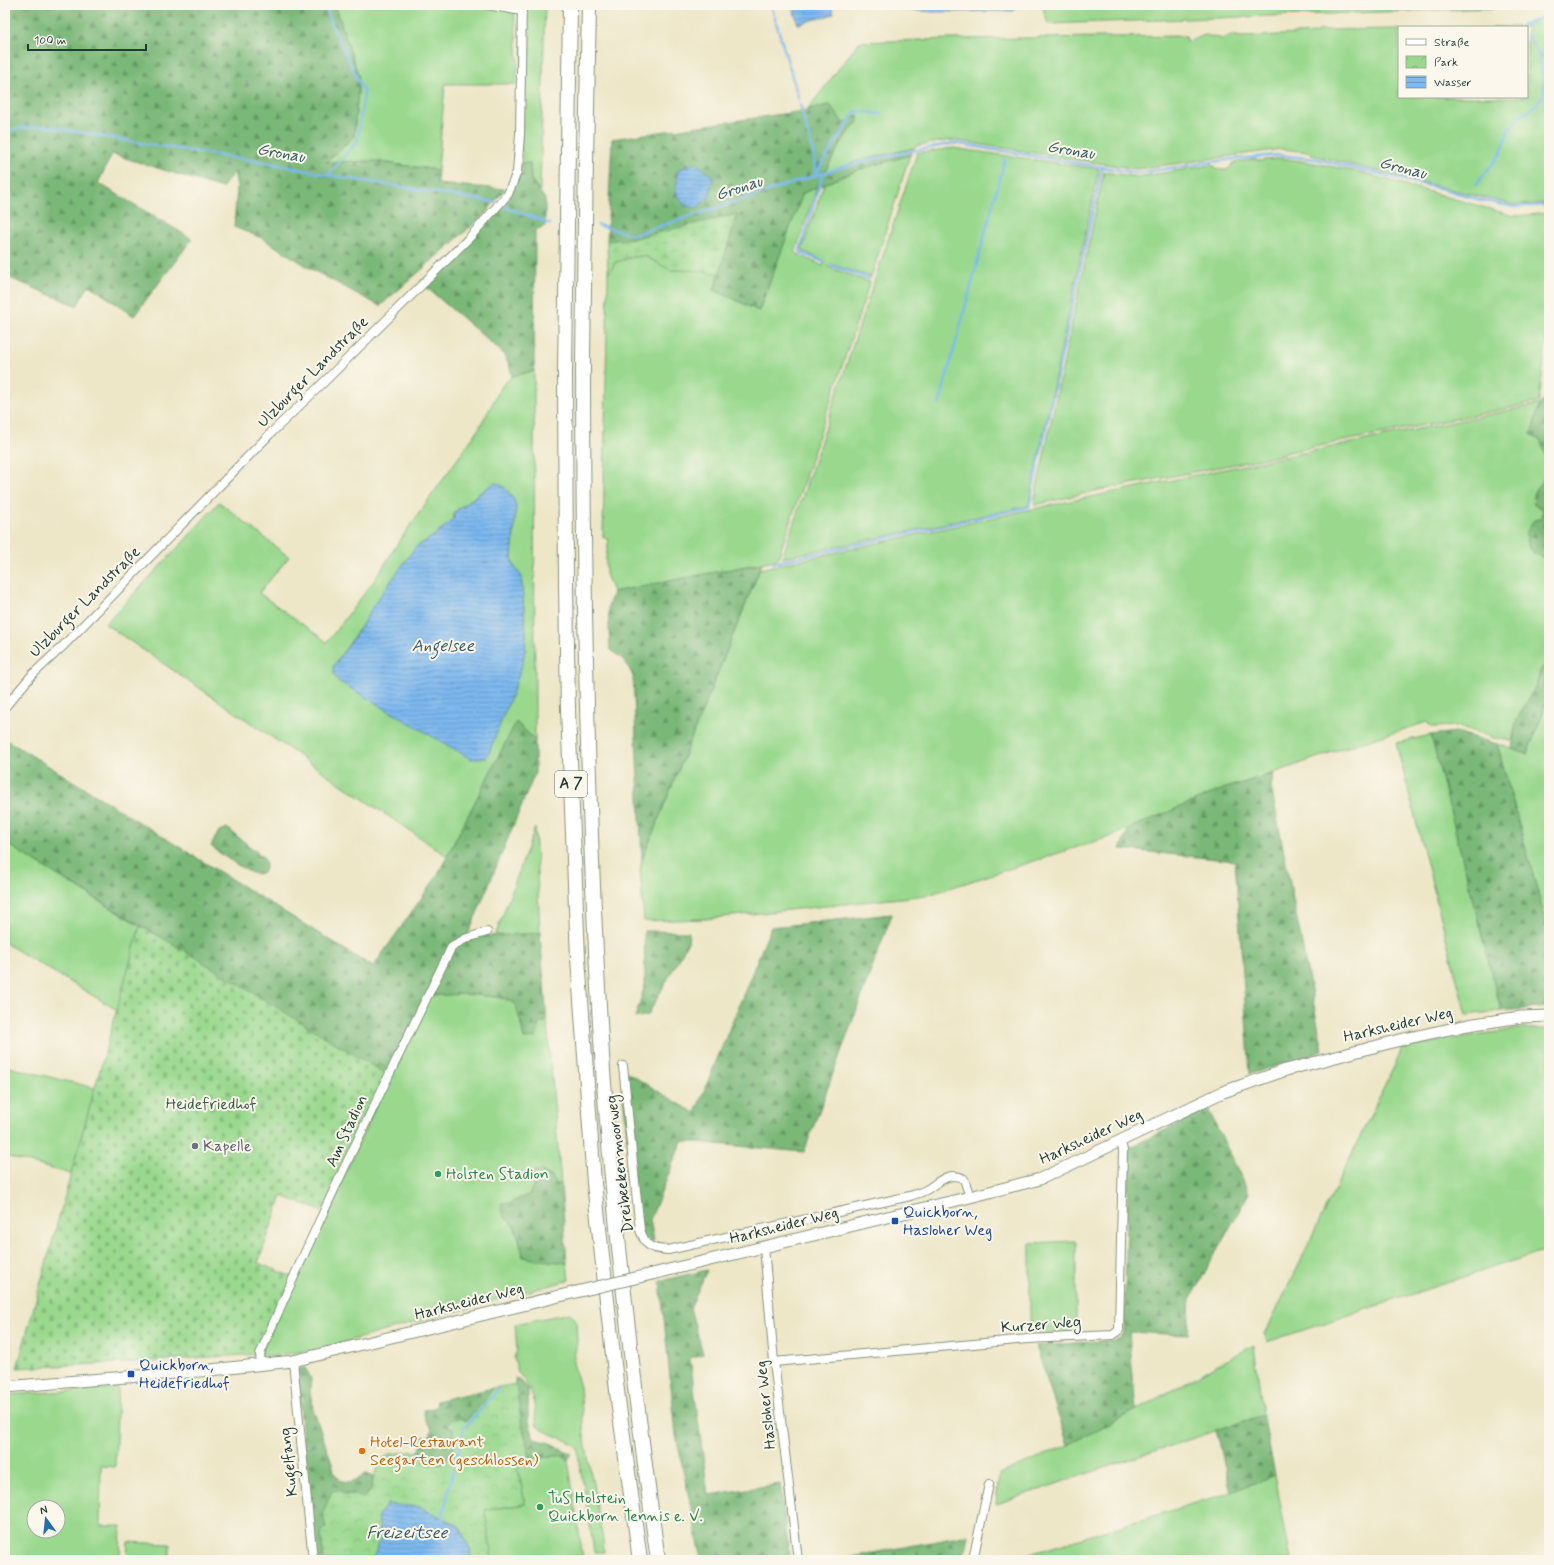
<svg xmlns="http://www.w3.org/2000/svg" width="1554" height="1565" font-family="Mynerve,sans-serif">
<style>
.grass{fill:#99d88d;stroke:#5c8a60;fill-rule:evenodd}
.forest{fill:url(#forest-firs);stroke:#4c7a56}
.wetland{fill:url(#wetland-marsh);stroke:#5c8a60}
.cemetery{fill:url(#cemetery-stones);stroke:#5c8a60}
.park{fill:url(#park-crowns);stroke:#5c8a60}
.water{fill:url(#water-rules);stroke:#4e7a92}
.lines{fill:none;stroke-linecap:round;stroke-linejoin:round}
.stream{stroke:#7db8ef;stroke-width:2.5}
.minor-casing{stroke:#86927e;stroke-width:10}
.secondary-casing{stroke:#86927e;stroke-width:13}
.motorway-casing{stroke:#86927e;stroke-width:16}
.minor{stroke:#fff;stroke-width:8}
.secondary{stroke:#fff;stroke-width:11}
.motorway{stroke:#fff;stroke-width:14}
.secondary-bridge-casing{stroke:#86927e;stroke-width:13;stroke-linecap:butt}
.secondary-bridge{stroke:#fff;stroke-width:11}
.worship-dot{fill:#6b7280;stroke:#fbf7ec;stroke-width:1.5}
.leisure-dot{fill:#2e9e5b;stroke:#fbf7ec;stroke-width:1.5}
.transit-dot{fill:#1a4fb4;stroke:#fbf7ec;stroke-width:1.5}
.food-dot{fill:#e8710a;stroke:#fbf7ec;stroke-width:1.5}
.labels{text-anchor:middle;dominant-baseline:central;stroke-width:4;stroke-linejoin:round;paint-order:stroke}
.shield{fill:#fbf7ec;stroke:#61756b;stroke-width:1}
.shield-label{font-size:15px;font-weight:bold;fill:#1f3d34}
.street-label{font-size:16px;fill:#1f3d34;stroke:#fbf7ec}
.park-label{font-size:16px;fill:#375c46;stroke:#fbf7ec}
.worship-label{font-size:16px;fill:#5b616d;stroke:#fbf7ec;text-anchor:start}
.leisure-label{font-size:16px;fill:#27864d;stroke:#fbf7ec;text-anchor:start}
.transit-label{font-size:16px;fill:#164399;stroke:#fbf7ec;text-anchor:start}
.food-label{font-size:16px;fill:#c56008;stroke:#fbf7ec;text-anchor:start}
.water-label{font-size:17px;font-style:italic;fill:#365c63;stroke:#fbf7ec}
</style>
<defs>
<pattern id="forest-firs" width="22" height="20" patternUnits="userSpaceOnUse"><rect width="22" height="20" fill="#7ab878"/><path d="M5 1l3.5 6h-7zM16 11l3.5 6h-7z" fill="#639763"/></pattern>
<pattern id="wetland-marsh" width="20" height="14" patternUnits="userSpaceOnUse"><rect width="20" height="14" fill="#99d88d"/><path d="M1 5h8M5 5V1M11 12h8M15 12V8" fill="none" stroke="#83ba7a"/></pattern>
<pattern id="cemetery-stones" width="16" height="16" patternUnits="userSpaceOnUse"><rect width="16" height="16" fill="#99d88d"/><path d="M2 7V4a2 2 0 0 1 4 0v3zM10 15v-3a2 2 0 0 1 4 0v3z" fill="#83ba7a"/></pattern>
<pattern id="park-crowns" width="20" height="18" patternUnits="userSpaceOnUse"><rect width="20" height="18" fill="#99d88d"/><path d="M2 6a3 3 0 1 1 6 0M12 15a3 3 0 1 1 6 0" fill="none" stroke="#83ba7a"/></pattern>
<pattern id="water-rules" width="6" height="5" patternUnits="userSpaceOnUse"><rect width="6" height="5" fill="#7db8ef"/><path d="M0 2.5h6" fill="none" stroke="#6697c2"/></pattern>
</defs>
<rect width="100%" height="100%" fill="#fbf7ec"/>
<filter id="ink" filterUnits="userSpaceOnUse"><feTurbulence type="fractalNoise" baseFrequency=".025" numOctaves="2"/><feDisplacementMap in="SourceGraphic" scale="8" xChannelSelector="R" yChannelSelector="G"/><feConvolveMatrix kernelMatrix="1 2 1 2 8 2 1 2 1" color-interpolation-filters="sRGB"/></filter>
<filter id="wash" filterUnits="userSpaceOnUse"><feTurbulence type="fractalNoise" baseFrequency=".012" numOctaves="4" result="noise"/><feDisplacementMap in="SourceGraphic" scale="16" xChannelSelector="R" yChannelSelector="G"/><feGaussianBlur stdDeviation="0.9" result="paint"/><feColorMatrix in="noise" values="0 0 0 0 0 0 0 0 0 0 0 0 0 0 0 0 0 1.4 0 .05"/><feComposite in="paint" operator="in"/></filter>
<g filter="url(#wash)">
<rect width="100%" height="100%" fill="#ede6c7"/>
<!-- grass -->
<path class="grass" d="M 335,5 L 514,5 L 518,62 L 516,84 L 445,84 L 438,170 L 373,161 L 326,162 L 354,136 L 359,78 Z
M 523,5 L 545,5 L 540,191 L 531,179 L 530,163 L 521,163 Z
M 1042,5 L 1527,5 L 1521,7 L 1048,24 Z
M 1549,14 L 1549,203 L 1514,205 L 1312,155 L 1308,152 L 1282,149 L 1137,169 L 952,140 L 919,145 L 914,148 L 858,161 L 823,174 L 846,135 L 858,122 L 857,115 L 844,124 L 830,105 L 808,109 L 859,42 L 953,39 L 1186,36 L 1187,42 L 1205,35 L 1223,39 L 1231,35 L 1241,37 L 1316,33 L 1320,30 L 1399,29 L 1399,97 L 1527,97 L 1527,27 L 1492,27 L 1518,27 Z
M 953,148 L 1099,169 L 1028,506 L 782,558 L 917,153 Z
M 910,155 L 871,277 L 830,264 L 828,267 L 870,282 L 778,559 L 762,563 L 613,592 L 606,574 L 606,557 L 609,540 L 603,537 L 608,274 L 616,262 L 632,257 L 645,256 L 671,270 L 694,270 L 719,274 L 715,290 L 759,311 L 803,193 L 817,187 L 796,250 L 797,254 L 823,266 L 824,261 L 803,251 L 802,249 L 824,184 L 860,169 Z
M 1281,158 L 1314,163 L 1360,172 L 1514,216 L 1549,213 L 1549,316 L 1539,402 L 1289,452 L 1282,455 L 1100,490 L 1035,505 L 1034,502 L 1104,172 L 1138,177 L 1211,165 L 1221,170 L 1227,170 L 1234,163 L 1255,159 L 1258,161 Z
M 534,371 L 535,740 L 516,723 L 447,856 L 105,624 L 185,540 L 219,502 L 289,557 L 259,593 L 327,642 L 374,581 L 400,540 L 478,430 L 502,386 L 512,376 ZM 489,486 L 516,506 L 512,557 L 514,566 L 521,576 L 526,633 L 525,651 L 333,667 L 415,548 L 435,535 L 454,519 L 454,512 Z
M 1540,404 L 1531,435 L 1540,440 L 1549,464 L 1549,476 L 1541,480 L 1543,509 L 1541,557 L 1549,557 L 1549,663 L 1541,669 L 1536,685 L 1516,722 L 1512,741 L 1494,738 L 1458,726 L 1431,727 L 1427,722 L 1338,750 L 1274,773 L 1226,788 L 1112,836 L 928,895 L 705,919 L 644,921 L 640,870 L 642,860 L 760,569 L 1032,509 Z
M 1549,697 L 1549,933 L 1497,744 L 1512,748 L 1527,754 Z
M 1431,735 L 1501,1011 L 1466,1015 L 1396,743 Z
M 535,828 L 540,933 L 495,936 Z
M 5,843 L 140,926 L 117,1010 L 5,943 Z
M 447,994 C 461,994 506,995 514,1004 C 520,1010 522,1031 524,1039 L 538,1031 L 538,1024 L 547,1021 L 561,1184 L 556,1184 L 552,1177 L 534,1171 L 534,1183 L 530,1194 L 510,1203 L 502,1203 L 504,1217 L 514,1225 L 520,1242 L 524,1257 L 567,1263 L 569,1280 L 316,1350 L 270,1356 L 260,1354 L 428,996 Z
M 1518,1029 L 1549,1029 L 1549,1249 L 1267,1342 L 1265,1334 L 1403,1048 L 1468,1036 Z
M 5,1066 L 95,1088 L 71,1174 L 5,1156 Z
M 1076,1241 L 1076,1332 L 1030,1335 L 1030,1243 Z
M 570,1313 L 576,1320 L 577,1342 L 573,1363 L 580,1387 L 584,1435 L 603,1540 L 604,1552 L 594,1552 L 585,1494 L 579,1461 L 578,1448 C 565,1437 549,1436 537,1426 L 533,1397 L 529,1387 L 518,1372 L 514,1358 L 517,1350 L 515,1324 Z
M 1254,1345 L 1263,1415 L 996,1504 L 999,1474 L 1068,1445 L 1136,1410 Z
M 118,1388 L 115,1467 L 101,1466 L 100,1526 L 121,1526 L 120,1560 L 5,1560 L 5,1395 ZM 34,1507 L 58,1507 L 58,1531 L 34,1531 Z
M 554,1455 L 565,1456 L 568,1460 L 583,1558 L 581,1560 L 492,1560 L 485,1510 L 525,1504 L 516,1459 C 529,1457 541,1458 554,1455 Z
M 1275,1475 L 1291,1560 L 1011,1560 L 1231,1492 Z
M 128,1542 L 170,1544 L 170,1560 L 127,1560 Z"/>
<!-- forest -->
<path class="forest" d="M 5,5 L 335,5 L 359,78 L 354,136 L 326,162 L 373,161 L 438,170 L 437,184 L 505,189 L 484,215 L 380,306 L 313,270 L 262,238 L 234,227 L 237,187 L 234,172 L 222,188 L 112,154 L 98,183 L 192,239 L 134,316 L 89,285 L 77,306 L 5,276 Z
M 830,105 L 844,124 L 858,115 L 858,121 L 846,135 L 824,173 L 858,161 L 914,148 L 910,155 L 860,169 L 803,193 L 759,311 L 714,290 L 737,214 L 639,238 L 607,241 L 612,139 L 796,112 Z
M 521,163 L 530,163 L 531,180 L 545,199 L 545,226 L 535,230 L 534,371 L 512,376 L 509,365 L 503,353 L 426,287 L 493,216 Z
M 1549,394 L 1549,464 L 1540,440 L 1531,435 L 1540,404 Z
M 1549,476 L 1549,557 L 1541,557 L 1529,549 L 1526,533 L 1534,520 L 1542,519 L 1543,509 L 1534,505 C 1532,492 1538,482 1549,476 Z
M 762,563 L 642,860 L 633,676 L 625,661 L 610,649 L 608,607 L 613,592 Z
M 1549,663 L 1549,697 L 1527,754 L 1512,748 L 1516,722 L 1536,685 L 1541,669 Z
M 516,722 L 535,740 L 535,773 L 467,937 L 540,933 L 547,1021 L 538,1024 L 538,1031 L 535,1038 L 524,1039 L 522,1026 L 515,1004 L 506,998 L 467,994 L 428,996 L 389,1076 L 5,843 L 5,739 L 373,967 L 437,876 Z
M 1456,732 L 1497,744 L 1549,933 L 1549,1007 L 1501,1011 L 1431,735 Z
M 1274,773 L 1271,787 L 1323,1051 L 1250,1074 L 1235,861 L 1120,849 L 1129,828 L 1226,788 Z
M 227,828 L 264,858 L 266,865 L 263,872 C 261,873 259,874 257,874 C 248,874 218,852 211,846 L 219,831 Z
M 892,914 L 804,1152 L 682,1141 L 650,1220 L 654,1241 L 637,1243 L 622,1082 L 626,1072 L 695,1113 L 771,927 Z
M 644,931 L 689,932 L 688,942 L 648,1015 L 635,1018 L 645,985 Z
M 1208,1109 L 1249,1193 L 1190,1299 L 1188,1335 L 1129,1332 L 1136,1410 L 1068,1445 L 1036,1346 L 1114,1340 L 1121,1337 L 1124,1330 L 1129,1148 Z
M 541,1170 L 552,1177 L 556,1184 L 561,1184 L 567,1263 L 539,1260 L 523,1257 L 520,1242 L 514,1225 L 504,1217 L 501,1203 L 510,1203 L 530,1194 L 534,1183 L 534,1171 Z
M 707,1270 L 690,1308 L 703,1354 L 690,1358 L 708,1495 L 780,1484 L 790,1560 L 702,1560 L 676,1435 L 660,1281 Z
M 305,1368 L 311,1378 L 310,1393 L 313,1409 L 332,1463 L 334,1473 L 341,1481 L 349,1482 L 359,1479 L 367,1473 L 373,1477 L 371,1491 L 363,1498 L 354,1494 L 345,1495 L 339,1490 L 323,1513 L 326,1528 L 322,1533 L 324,1560 L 314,1560 L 297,1374 L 298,1369 Z
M 515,1378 L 524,1384 L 528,1388 L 528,1418 L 534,1439 L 550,1443 L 572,1454 L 568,1460 L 565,1456 C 553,1455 542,1459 530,1457 L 521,1421 Z
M 493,1388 L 484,1402 L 466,1421 L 460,1418 L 453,1428 L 454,1449 L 443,1463 L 430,1465 L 419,1451 L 422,1445 L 422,1437 L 430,1436 L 432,1429 L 426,1421 L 423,1410 L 433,1409 L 437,1405 L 436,1401 Z
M 1263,1415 L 1275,1475 L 1231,1492 L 1216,1430 Z
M 968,1535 L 963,1560 L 836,1560 Z"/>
<!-- wetland -->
<path class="wetland" d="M 737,214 L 719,274 L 694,270 L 671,270 L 644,256 L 632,257 L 616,262 L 608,274 L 607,241 L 635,238 Z"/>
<!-- cemetery -->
<path class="cemetery" d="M 140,926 L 178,947 L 389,1076 L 324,1212 L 282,1196 L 258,1263 L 293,1277 L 260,1354 L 136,1362 L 17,1368 Z"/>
<!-- park -->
<path class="park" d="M 516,1384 L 521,1421 L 530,1457 L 516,1459 L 525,1504 L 485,1510 L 492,1560 L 471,1560 L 470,1549 L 459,1526 L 419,1507 L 378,1516 L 381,1539 L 374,1556 L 376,1560 L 324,1560 L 321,1533 L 326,1528 L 323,1513 L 332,1491 L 339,1490 L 345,1495 L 354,1494 L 363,1498 L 371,1491 C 373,1480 376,1461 388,1455 C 392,1453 412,1452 419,1451 L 430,1465 L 443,1463 L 454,1449 L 453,1429 L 447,1427 C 450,1417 458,1417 466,1421 L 484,1402 L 493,1388 Z"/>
<!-- water -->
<path class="water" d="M 792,5 L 831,5 L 834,14 L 798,24 Z
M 895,5 L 1017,5 L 1014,11 L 933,12 L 897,9 Z
M 696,163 L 713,177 L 709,198 L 697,208 L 684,205 L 676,192 L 678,170 Z
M 494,483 C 505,484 514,497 516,506 L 512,557 L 514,566 L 521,576 L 526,633 L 525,651 L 522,665 L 515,686 L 487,758 L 471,759 L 338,681 L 334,675 L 333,667 L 358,632 L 373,606 L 415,548 L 435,535 L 454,519 L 454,513 Z
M 387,1504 L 419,1507 L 459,1526 L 470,1549 L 471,1560 L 376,1560 L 374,1556 L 381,1538 L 378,1516 Z"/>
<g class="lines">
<!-- stream -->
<path class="stream" d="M 325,5 L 333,27 L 364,92 L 357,142 L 328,175
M 771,5 L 799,100
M 1524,27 L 1522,24 L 1533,22 L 1549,15
M 1540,56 L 1549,57
M 800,104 L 814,156 L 815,175
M 5,130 L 44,126 L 146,144 L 269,163 L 328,175 L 493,202 L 550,224
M 823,173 L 800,250 L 801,253 L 824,262
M 815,175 L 856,111 L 881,114
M 1476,185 L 1501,153 L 1509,129 L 1518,119 L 1535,106 L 1543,96 L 1544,86 L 1539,56 L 1527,33
M 598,225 L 633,235 L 823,173 L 868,160 L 954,143 L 1138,173 L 1226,160 L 1278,155 L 1316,159 L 1447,190 L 1481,200 L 1514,207 L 1549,205
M 830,265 L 870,279
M 939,405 L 1005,159
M 773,563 L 1029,507 L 1102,168
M 442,1518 L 464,1428 L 486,1404 L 498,1389"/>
</g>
</g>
<g filter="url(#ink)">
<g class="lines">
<defs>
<path id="minor" d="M 487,5 L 522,11
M 5,707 L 32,675 L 64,645 L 270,434 L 323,383 L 470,237 L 508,194 L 517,172 L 520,135 L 522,5
M 623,1066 L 640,1230 C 646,1247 651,1249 668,1250 L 910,1196 C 915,1194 921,1193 926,1190 C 938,1183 949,1170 964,1179 L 970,1197
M 764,1247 L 774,1362 L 798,1560
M 293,1361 L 313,1560
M 774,1362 L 1028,1339 L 1113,1335 L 1119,1330 L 1123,1151 L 1121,1141
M 261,1365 L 260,1354 C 319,1216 386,1081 452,946 L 467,938 L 487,932
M 973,1560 L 989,1484"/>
<path id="secondary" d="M 652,1274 L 970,1197 L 1040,1179 L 1223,1092 L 1286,1070 L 1404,1039 L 1468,1025 L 1521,1017 L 1549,1016
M 5,1387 L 211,1370 L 293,1361 L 576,1292"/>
<path id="motorway" d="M 570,5 L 565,371 L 566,586 L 568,710 L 578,958 L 594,1183 L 618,1400 L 640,1560
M 589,5 C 587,122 584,240 583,357 C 583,595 587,833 603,1070 C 615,1234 635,1397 658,1560"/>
</defs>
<!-- minor casing -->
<use href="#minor" class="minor-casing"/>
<!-- secondary casing -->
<use href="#secondary" class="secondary-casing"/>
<!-- motorway casing -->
<use href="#motorway" class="motorway-casing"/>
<!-- minor -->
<use href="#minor" class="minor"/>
<!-- secondary -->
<use href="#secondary" class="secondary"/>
<!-- motorway -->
<use href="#motorway" class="motorway"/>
<defs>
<path id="secondary-bridge" d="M 576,1292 L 652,1274"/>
</defs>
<!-- secondary-bridge casing -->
<use href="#secondary-bridge" class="secondary-bridge-casing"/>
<!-- secondary-bridge -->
<use href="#secondary-bridge" class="secondary-bridge"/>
</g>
</g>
<!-- markers -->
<circle class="worship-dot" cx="195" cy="1146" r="4"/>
<g class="leisure-dot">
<circle cx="438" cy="1174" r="4"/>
<circle cx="540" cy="1507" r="4"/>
</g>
<g class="transit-dot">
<rect x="891" y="1217" width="8" height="8" rx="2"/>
<rect x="127" y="1370" width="8" height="8" rx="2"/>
</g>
<circle class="food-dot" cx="362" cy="1451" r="4"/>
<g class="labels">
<!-- shield labels -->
<rect class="shield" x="555" y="771" width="32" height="26" rx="3"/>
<g class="shield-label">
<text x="571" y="784">A 7</text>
</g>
<!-- street labels -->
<g class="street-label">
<text transform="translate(313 372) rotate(-45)">Ulzburger Landstraße</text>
<text transform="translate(85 602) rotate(-45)">Ulzburger Landstraße</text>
<text transform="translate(1398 1025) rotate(-13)">Harksheider Weg</text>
<text transform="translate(347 1131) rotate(-65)">Am Stadion</text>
<text transform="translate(1091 1137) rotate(-25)">Harksheider Weg</text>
<text transform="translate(620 1164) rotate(-97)">Dreibeekenmoorweg</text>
<text transform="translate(784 1226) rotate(-14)">Harksheider Weg</text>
<text transform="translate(469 1302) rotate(-14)">Harksheider Weg</text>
<text transform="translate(1041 1325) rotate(-4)">Kurzer Weg</text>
<text transform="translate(766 1405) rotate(-96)">Hasloher Weg</text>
<text transform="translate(289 1462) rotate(-96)">Kugelfang</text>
</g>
<!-- park labels -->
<g class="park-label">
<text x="211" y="1104">Heidefriedhof</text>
</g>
<!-- worship labels -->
<g class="worship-label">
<text x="203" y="1146">Kapelle</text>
</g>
<!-- leisure labels -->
<g class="leisure-label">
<text x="446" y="1174">Holsten Stadion</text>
<text x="548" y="1498">TuS Holstein<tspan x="548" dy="18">Quickborn Tennis e. V.</tspan></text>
</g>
<!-- transit labels -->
<g class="transit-label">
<text x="903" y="1212">Quickborn,<tspan x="903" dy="18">Hasloher Weg</tspan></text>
<text x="139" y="1365">Quickborn,<tspan x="139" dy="18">Heidefriedhof</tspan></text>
</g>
<!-- food labels -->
<g class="food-label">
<text x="370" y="1442">Hotel-Restaurant<tspan x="370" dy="18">Seegarten (geschlossen)</tspan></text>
</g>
<!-- water labels -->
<g class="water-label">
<text transform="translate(1071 150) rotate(9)">Gronau</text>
<text transform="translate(281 153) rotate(10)">Gronau</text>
<text transform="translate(1403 168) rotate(14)">Gronau</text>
<text transform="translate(739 188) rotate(-18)">Gronau</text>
<text x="443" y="646">Angelsee</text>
<text x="407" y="1533">Freizeitsee</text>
</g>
</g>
<!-- margin -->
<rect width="1554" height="1565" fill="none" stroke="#fbf7ec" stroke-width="20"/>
<!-- legend -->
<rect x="1398" y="26" width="130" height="72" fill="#fbf7ec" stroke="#a3ada2"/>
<rect x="1406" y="39" width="20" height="6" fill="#ffffff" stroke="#a3ada2"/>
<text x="1434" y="46" font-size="12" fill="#1f3d34">Straße</text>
<rect x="1406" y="56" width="20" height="12" fill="url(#park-crowns)" stroke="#a3ada2"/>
<text x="1434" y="66" font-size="12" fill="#1f3d34">Park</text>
<rect x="1406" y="76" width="20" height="12" fill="url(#water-rules)" stroke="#a3ada2"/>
<text x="1434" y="86" font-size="12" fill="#1f3d34">Wasser</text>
<!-- north arrow -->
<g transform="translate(46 1519) rotate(345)"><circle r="19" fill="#fbf7ec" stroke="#a3ada2"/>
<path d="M0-3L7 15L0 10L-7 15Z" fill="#1f6fb2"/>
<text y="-6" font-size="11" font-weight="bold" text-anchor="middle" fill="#1f3d34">N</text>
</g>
<!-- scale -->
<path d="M28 44v6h118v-6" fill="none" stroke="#1f3d34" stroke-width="2"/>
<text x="34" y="44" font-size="12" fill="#1f3d34" stroke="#fbf7ec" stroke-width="3" paint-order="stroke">100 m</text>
</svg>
